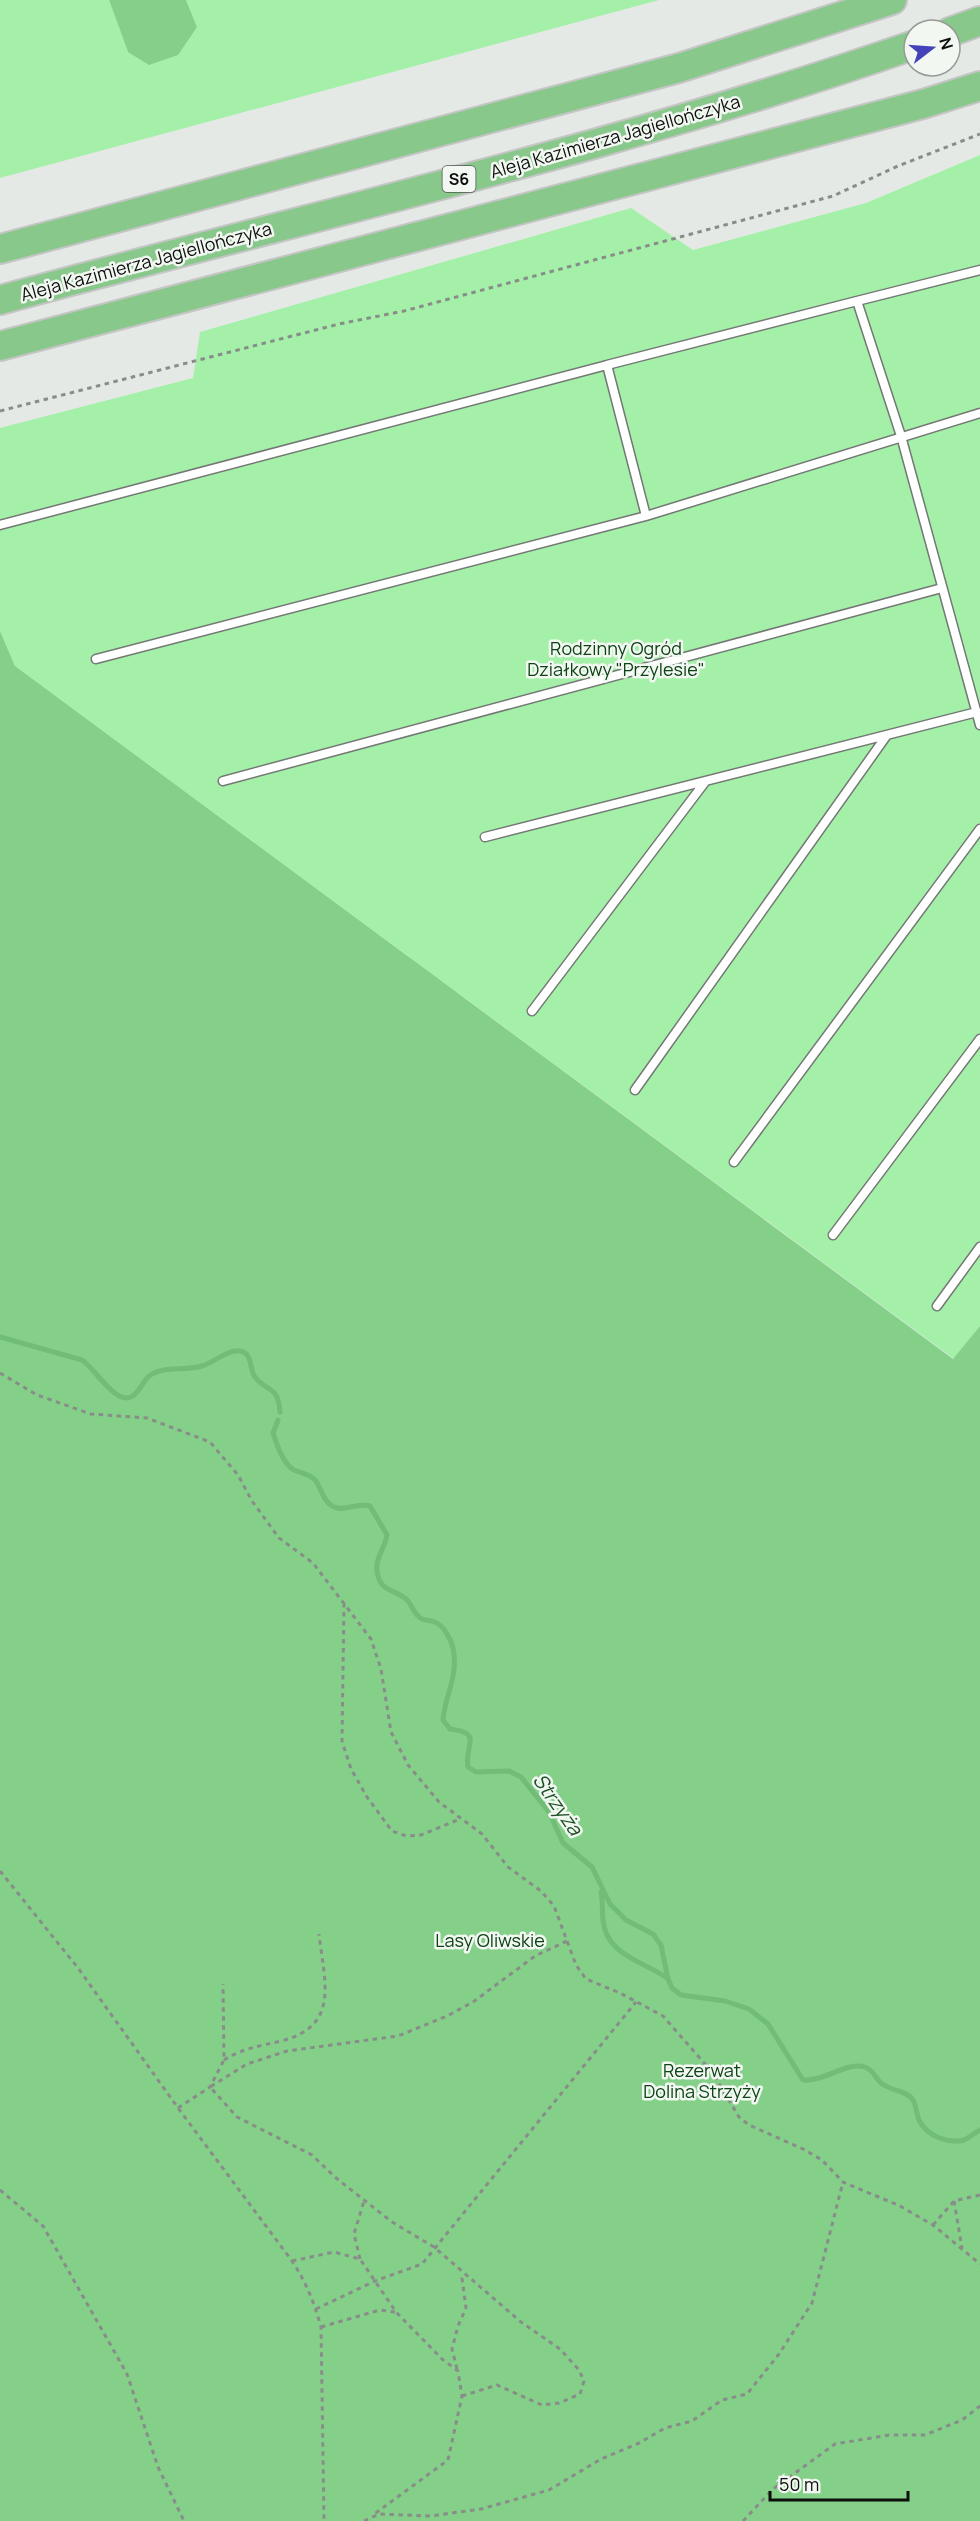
<svg xmlns="http://www.w3.org/2000/svg" width="980" height="2521" font-family="Manrope,sans-serif">
<style>
.green{fill:#a5f0a9}
.forest{fill:#84d089}
.lines{fill:none;stroke-linecap:round;stroke-linejoin:round}
.stream{stroke:#71bc76;stroke-width:5}
.service-casing{stroke:#737874;stroke-width:11}
.motorway-casing{stroke:#c5c5c5;stroke-width:32}
.path{stroke:#898d89;stroke-width:3;stroke-dasharray:4.5 4.5;stroke-linecap:butt}
.service{stroke:#fff;stroke-width:8}
.motorway{stroke:#88c98b;stroke-width:28}
.labels{text-anchor:middle;dominant-baseline:central;stroke-width:5;stroke-linejoin:round;paint-order:stroke}
.shield{fill:#f2f7f2;stroke:#525552;stroke-width:1.5}
.shield-label{font-size:16px;font-weight:bold;fill:#0d0f0d}
.street-label{font-size:18px;fill:#0d0f0d;stroke:#f2f7f2}
.park-label{font-size:18px;fill:#0c4315;stroke:#f2f7f2}
.water-label{font-size:20px;font-style:italic;fill:#1c5123;stroke:#f2f7f2}
</style>
<rect width="100%" height="100%" fill="#e4e9e5"/>
<!-- green -->
<path class="green" d="M 0,0 L 109,0 L 128,52 L 197,27 L 186,0 L 659,0 L 0,178 Z
M 980,155 L 980,1326 L 954,1359 L 458,993 L 980,2521 L 0,1046 L 412,959 L 15,666 L 0,631 L 0,428 L 193,378 L 200,332 L 631,208 L 693,250 L 866,203 Z"/>
<!-- forest -->
<path class="forest" d="M 109,0 L 186,0 L 197,27 L 178,55 L 149,65 L 128,52 Z
M 0,631 L 15,666 L 953,1359 L 980,1326 L 980,2521 L 0,2521 Z"/>
<g class="lines">
<!-- stream -->
<path class="stream" d="M 0,1337 L 82,1360 C 95,1369 111,1397 126,1398 C 139,1398 142,1379 152,1374 C 166,1366 186,1371 202,1366 C 213,1363 228,1349 240,1351 C 253,1353 249,1369 255,1377 C 267,1393 278,1384 280,1412
M 278,1420 L 273,1433 C 277,1445 283,1464 294,1470 C 301,1473 310,1474 315,1480 C 322,1489 323,1502 334,1507 C 344,1512 357,1502 370,1506 L 387,1535 C 385,1548 375,1558 377,1571 C 380,1594 396,1588 408,1601 C 412,1606 415,1616 422,1619 C 426,1621 431,1620 435,1622 C 444,1626 451,1639 453,1648 C 459,1675 445,1695 443,1720 L 450,1729 C 484,1733 464,1744 468,1767 L 476,1772 L 509,1771 L 521,1777 L 549,1812 L 563,1843 L 592,1867 L 610,1904 L 626,1920 L 653,1934 L 661,1945 L 668,1979 L 672,1988 L 681,1995 L 725,2001 L 749,2009 L 768,2024 L 803,2080 C 823,2082 848,2061 865,2067 C 874,2070 875,2078 881,2083 C 890,2091 907,2090 913,2100 C 917,2107 916,2115 920,2122 C 928,2136 948,2144 964,2140 C 969,2138 975,2133 980,2130
M 601,1892 C 603,1902 602,1911 603,1920 C 606,1955 643,1961 667,1978"/>
<defs>
<path id="service" d="M 857,301 L 980,270
M 607,365 L 857,301 L 901,436 L 980,725
M 0,525 L 607,365 L 646,516 L 980,413
M 96,659 L 646,516
M 223,781 L 942,588
M 485,837 L 977,712
M 532,1011 L 705,782
M 635,1090 L 887,735
M 734,1162 L 980,829
M 833,1235 L 980,1039
M 937,1306 L 980,1247"/>
<path id="motorway" d="M 950,32 L 980,21
M 0,249 L 679,68 L 892,0
M 0,300 C 305,217 615,149 914,45
M 0,346 L 923,104 L 980,86"/>
</defs>
<!-- service casing -->
<use href="#service" class="service-casing"/>
<!-- motorway casing -->
<use href="#motorway" class="motorway-casing"/>
<!-- path -->
<path class="path" d="M 0,411 L 339,324 L 404,311 L 833,196 L 898,166 L 980,134
M 0,1373 L 37,1395 L 91,1414 L 147,1418 L 210,1442 L 238,1475 L 252,1501 L 279,1538 L 313,1563 L 371,1639 L 381,1669 L 391,1732 L 408,1765 L 439,1802 L 482,1834 L 508,1867 L 541,1891 L 554,1906 L 576,1965 L 586,1979 L 620,1993 L 663,2016 L 712,2072 L 739,2117 L 749,2125 L 803,2149 L 822,2160 L 843,2182 L 900,2206 L 933,2225 L 980,2264
M 344,1603 L 342,1741 L 351,1769 L 367,1797 L 392,1831 L 406,1836 L 421,1835 L 460,1819
M 0,1871 L 78,1968 L 178,2108 L 292,2261 C 306,2282 314,2302 321,2327 L 324,2521
M 224,2060 C 243,2048 260,2046 281,2041 C 341,2026 324,1981 319,1934
M 178,2108 L 210,2087 L 224,2060 L 223,1984
M 0,2190 L 43,2226 L 127,2374 L 158,2467 L 184,2521
M 954,2201 L 962,2248
M 933,2225 L 954,2201 L 980,2195
M 360,2259 L 354,2234 L 364,2201
M 292,2261 L 334,2252 L 360,2259 L 396,2312 L 442,2359 L 458,2371 L 462,2396 L 448,2460 L 373,2515
M 316,2309 L 375,2281 L 422,2264 L 636,2002
M 321,2327 L 380,2310 L 395,2312
M 457,2369 L 452,2349 L 458,2326 L 466,2308 L 462,2278 L 464,2275
M 462,2396 L 497,2385 L 542,2405 L 559,2403 L 580,2394 L 584,2381 L 579,2370 L 560,2349 L 521,2322 L 434,2247 L 392,2222 L 336,2178 L 312,2155 L 237,2117 L 210,2087 L 247,2064 L 287,2051 L 398,2036 L 447,2016 L 473,2002 L 535,1956 L 567,1941
M 364,2521 L 379,2514 L 430,2516 L 481,2509 L 549,2490 L 601,2459 L 639,2443 L 665,2428 L 692,2421 L 722,2400 L 747,2394 L 779,2354 L 812,2303 L 843,2182
M 743,2521 L 773,2489 L 835,2444 L 889,2435 L 925,2435 L 962,2420 L 980,2406"/>
<!-- service -->
<use href="#service" class="service"/>
<!-- motorway -->
<use href="#motorway" class="motorway"/>
</g>
<g class="labels">
<!-- shield labels -->
<rect class="shield" x="442.5" y="166" width="33" height="26" rx="4.5"/>
<g class="shield-label">
<text x="459" y="179">S6</text>
</g>
<!-- street labels -->
<g class="street-label">
<text transform="translate(615 136) rotate(-16)">Aleja Kazimierza Jagiellończyka</text>
<text transform="translate(146 261) rotate(-15)">Aleja Kazimierza Jagiellończyka</text>
</g>
<!-- park labels -->
<g class="park-label">
<text x="616" y="648">Rodzinny Ogród<tspan x="616" dy="21">Działkowy "Przylesie"</tspan></text>
<text x="490" y="1940">Lasy Oliwskie</text>
<text x="702" y="2070">Rezerwat<tspan x="702" dy="21">Dolina Strzyży</tspan></text>
</g>
<!-- water labels -->
<g class="water-label">
<text transform="translate(558 1804) rotate(55)">Strzyża</text>
</g>
</g>
<!-- north arrow -->
<g transform="translate(932 48) rotate(73)"><circle r="28" fill="#f2f7f2" stroke="#969a96" stroke-width="1.5"/>
<path d="M0-4.5L10 22L0 15L-10 22Z" fill="#4442b8"/>
<text y="-9" font-size="16" font-weight="bold" text-anchor="middle" fill="#0d0f0d">N</text>
</g>
<!-- scale -->
<path d="M770 2491v9h138v-9" fill="none" stroke="#0d0f0d" stroke-width="3"/>
<text x="779" y="2491" font-size="18" fill="#0d0f0d" stroke="#f2f7f2" stroke-width="4.5" paint-order="stroke">50 m</text>
</svg>
